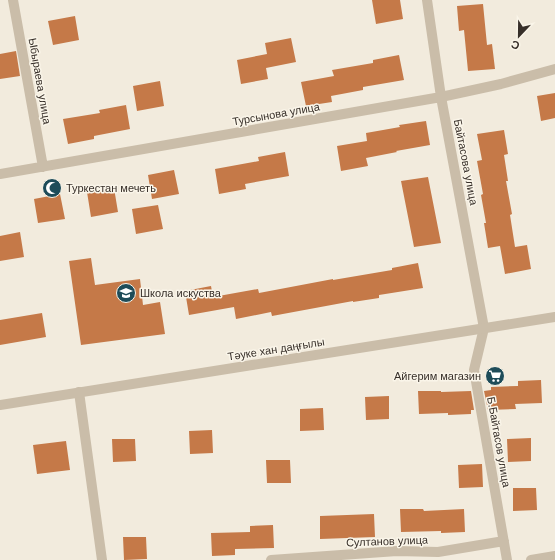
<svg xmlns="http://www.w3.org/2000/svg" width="555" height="560" font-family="Helvetica,sans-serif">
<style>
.building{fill:#c57948}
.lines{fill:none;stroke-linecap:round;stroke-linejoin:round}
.minor{stroke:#cabda9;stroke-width:10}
.tertiary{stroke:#cabda9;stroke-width:10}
.labels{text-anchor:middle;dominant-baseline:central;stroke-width:3;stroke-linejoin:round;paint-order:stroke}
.street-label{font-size:11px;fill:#372f29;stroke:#faf5e9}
.poi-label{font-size:11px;fill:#372f29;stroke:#faf5e9;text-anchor:start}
</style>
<rect width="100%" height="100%" fill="#f2ebdd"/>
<!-- building -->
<path class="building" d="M 372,0 L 400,0 L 403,19 L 376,24 Z
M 483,4 L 487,45 L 492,44 L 495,69 L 468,71 L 464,30 L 459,31 L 457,6 Z
M 75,16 L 79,40 L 53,45 L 48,21 Z
M 291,38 L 296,62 L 266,68 L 268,79 L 241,84 L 237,60 L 267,54 L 265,43 Z
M 16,51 L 20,76 L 0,79 L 0,54 Z
M 399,55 L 404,80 L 363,87 L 363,90 L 331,96 L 332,102 L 306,106 L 301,82 L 334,76 L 332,70 L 373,63 L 373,60 Z
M 160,81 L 164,106 L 137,111 L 133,86 Z
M 555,93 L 555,118 L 541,121 L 537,96 Z
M 126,105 L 130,129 L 94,136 L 94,139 L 68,144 L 63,119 L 100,113 L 99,110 Z
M 426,121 L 430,145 L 396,151 L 397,152 L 366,158 L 368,166 L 341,171 L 337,146 L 367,141 L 366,133 L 400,127 L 399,125 Z
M 504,130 L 508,154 L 504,155 L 508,181 L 506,181 L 512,214 L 510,215 L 515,247 L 527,245 L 531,269 L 505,274 L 500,246 L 488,248 L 484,223 L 486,223 L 481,195 L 483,194 L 477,161 L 482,160 L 477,134 Z
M 285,152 L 289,176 L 245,184 L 246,189 L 219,194 L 215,169 L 259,161 L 258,157 Z
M 174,170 L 179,194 L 152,199 L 148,175 Z
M 428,177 L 441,243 L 414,247 L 401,181 Z
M 114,188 L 118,212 L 91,217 L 87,192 Z
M 60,194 L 65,219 L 38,223 L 34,199 Z
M 158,205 L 163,229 L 136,234 L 132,209 Z
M 20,232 L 24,257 L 0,261 L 0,236 Z
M 91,258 L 95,285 L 140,279 L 143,305 L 160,302 L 165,334 L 81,345 L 69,261 Z
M 418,263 L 423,288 L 379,295 L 379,298 L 353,302 L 353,301 L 272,316 L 271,312 L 236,319 L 234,307 L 189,315 L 185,291 L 211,286 L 213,297 L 258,289 L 259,293 L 333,279 L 333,280 L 392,270 L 392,268 Z
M 42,313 L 46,337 L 0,345 L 0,320 Z
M 541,380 L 542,403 L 515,404 L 516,409 L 488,410 L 484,391 L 491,390 L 491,387 L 518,386 L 518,381 Z
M 418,391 L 441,391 L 441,392 L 471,391 L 474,410 L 471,410 L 471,414 L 448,415 L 448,413 L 419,414 Z
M 389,396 L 389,419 L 366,420 L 365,397 Z
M 323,408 L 324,430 L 300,431 L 300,409 Z
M 212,430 L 213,453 L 190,454 L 189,431 Z
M 531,438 L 531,461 L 508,462 L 507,439 Z
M 112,439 L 135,439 L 136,461 L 113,462 Z
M 66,441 L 70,470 L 37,474 L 33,445 Z
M 266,460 L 290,460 L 291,483 L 267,483 Z
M 482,464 L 483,487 L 459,488 L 458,465 Z
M 513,488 L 536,488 L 537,510 L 513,511 Z
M 400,509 L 423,509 L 424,511 L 464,509 L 465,532 L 441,533 L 441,531 L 401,532 Z
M 374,514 L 375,537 L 320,539 L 320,516 Z
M 273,525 L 274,548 L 235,549 L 235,555 L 212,556 L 211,533 L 250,532 L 250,526 Z
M 123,537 L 146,537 L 147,559 L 124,560 Z"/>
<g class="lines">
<!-- minor -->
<path class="minor" d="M 13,0 L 43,167
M 427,0 L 441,97 L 484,328 L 474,370 L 507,560
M 0,174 L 441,97 L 501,84 L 555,69
M 79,392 L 102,560
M 271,560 L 397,551 L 438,552 L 504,541
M 531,560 L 555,556"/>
<!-- tertiary -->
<path class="tertiary" d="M 0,405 L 555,317"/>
</g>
<!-- icons -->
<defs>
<symbol id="mosque-disc" viewBox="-11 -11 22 22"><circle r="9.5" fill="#1e4c59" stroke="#faf5e9"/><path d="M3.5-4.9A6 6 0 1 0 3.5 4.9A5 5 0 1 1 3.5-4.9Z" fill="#fff"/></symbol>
<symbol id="school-disc" viewBox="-11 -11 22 22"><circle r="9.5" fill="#1e4c59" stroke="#faf5e9"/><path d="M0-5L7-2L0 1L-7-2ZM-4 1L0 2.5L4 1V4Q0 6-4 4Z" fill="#fff"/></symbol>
<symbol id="supermarket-disc" viewBox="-11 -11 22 22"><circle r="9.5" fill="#1e4c59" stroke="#faf5e9"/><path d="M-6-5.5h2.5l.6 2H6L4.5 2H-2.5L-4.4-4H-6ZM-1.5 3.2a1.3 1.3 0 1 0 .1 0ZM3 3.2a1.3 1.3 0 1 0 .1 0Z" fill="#fff"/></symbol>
</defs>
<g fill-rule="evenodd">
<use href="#mosque-disc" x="41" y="177" width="22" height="22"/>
<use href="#school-disc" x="115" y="282" width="22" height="22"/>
<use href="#supermarket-disc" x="484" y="365" width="22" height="22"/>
</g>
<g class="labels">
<!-- street labels -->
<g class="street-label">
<text transform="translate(40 81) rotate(80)">Ыбыраева улица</text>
<text transform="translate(276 114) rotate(-10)">Турсынова улица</text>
<text transform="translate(466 162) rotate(79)">Байтасова улица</text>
<text transform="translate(276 349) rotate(-9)">Тәуке хан даңғылы</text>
<text transform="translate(499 442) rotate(80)">Б.Байтасов улица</text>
<text transform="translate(387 541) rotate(-2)">Султанов улица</text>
</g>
<!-- poi labels -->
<g class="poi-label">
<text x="66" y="188">Туркестан мечеть</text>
<text x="140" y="293">Школа искуства</text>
<text x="481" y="376" text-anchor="end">Айгерим магазин</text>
</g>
</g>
<!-- north arrow -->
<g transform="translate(519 36) rotate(202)" stroke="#faf5e9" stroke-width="3" paint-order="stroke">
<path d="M0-3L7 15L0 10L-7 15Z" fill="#372f29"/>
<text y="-6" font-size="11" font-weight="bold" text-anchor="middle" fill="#372f29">С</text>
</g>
</svg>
